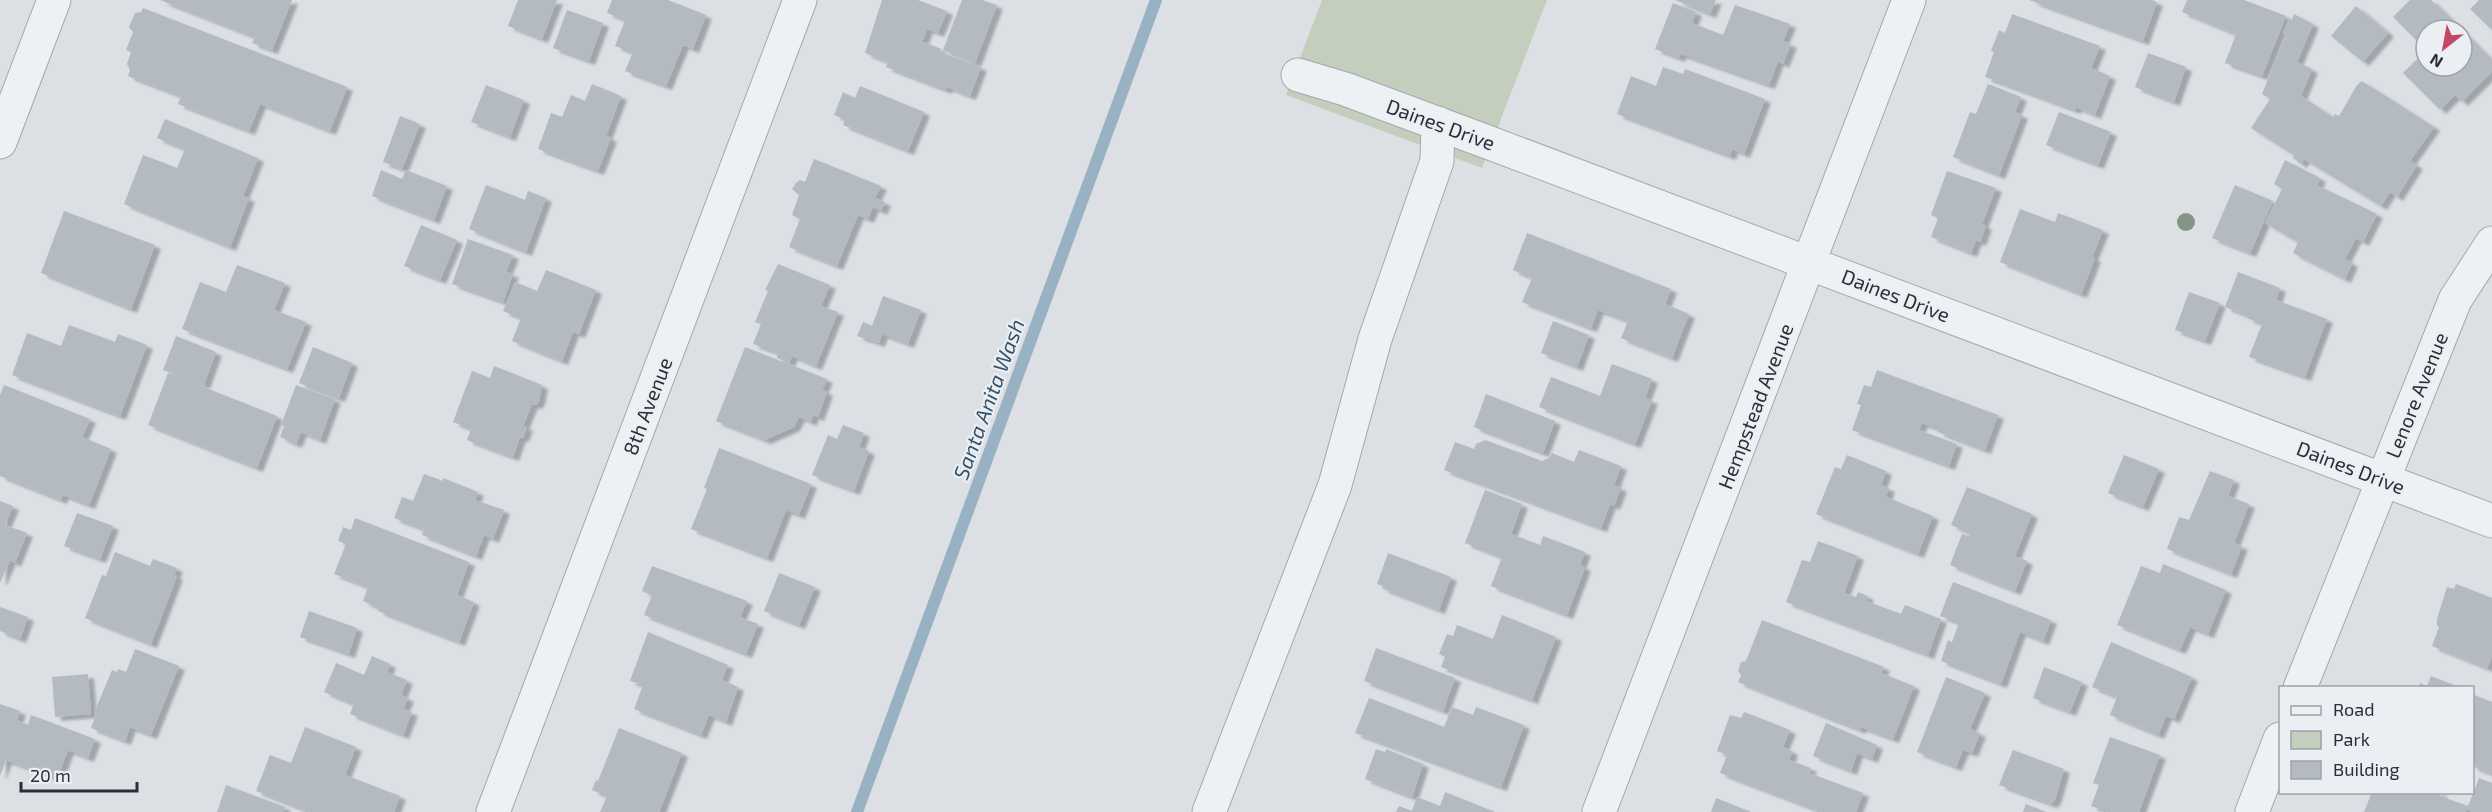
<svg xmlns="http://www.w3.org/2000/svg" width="2492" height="812" font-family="'Exo 2',sans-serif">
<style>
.green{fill:#c3cebd}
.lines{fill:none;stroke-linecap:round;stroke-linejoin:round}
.stream{stroke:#98b1c3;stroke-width:12}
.building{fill:#b3bac1;filter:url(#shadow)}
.minor-casing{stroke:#a2a8ae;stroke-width:35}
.minor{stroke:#eef1f4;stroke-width:33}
.tree{fill:#859484}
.labels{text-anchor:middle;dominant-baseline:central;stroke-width:4.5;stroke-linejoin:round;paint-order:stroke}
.street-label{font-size:20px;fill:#27303a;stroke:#ebeff3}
.water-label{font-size:21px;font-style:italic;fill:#34526b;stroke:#ebeff3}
</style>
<defs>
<filter id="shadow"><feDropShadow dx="6" dy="4" stdDeviation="1.5" flood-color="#0004"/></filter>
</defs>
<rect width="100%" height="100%" fill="#dce0e5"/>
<!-- green -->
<path class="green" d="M 1322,0 L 1547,0 L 1482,168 L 1286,95 Z"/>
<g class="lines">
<!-- stream -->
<path class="stream" d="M 857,812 L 1156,0"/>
</g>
<!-- building -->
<path class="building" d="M 160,0 L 292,0 L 272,50 L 252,43 L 255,37 Z
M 518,0 L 557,0 L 542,39 L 508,26 Z
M 612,0 L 668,0 L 706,15 L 693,49 L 683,45 L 666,86 L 625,71 L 633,52 L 615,46 L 625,20 L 607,13 Z
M 882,0 L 918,0 L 947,11 L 938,33 L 927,29 L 921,45 L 924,42 L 941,49 L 940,52 L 981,67 L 970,96 L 947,87 L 946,90 L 886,67 L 888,62 L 865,53 Z
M 962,0 L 982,0 L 997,5 L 975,63 L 943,50 Z
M 1675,0 L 1716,0 L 1710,14 Z
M 2029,0 L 2152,0 L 2157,2 L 2143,41 Z
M 2187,0 L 2244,0 L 2286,16 L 2262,76 L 2225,63 L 2236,34 L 2182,12 Z
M 2410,0 L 2431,0 L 2461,30 L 2426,30 L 2426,50 L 2393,17 Z
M 2479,0 L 2492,0 L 2492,30 L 2470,9 Z
M 1673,3 L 1696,12 L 1692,23 L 1723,35 L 1735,5 L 1790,24 L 1783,41 L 1791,44 L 1783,64 L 1778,61 L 1769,85 L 1681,54 L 1679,58 L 1655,49 Z
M 2356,6 L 2388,33 L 2363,62 L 2331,36 Z
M 143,8 L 347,87 L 330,131 L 260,104 L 249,131 L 178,104 L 181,96 L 128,76 L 130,70 L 127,64 L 131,52 L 126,50 L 133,32 L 129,27 L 135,13 L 141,12 Z
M 567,10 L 603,23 L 589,61 L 553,48 Z
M 2012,14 L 2100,46 L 2091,68 L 2110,76 L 2095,115 L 2076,107 L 2075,110 L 1985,77 L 1994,52 L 1991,51 L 1999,30 L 2005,33 Z
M 2294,14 L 2313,24 L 2297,62 L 2312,69 L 2301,96 L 2333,117 L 2335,114 L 2339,116 L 2357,85 L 2362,81 L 2434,127 L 2410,161 L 2417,165 L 2397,197 L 2390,192 L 2381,206 L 2304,159 L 2301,164 L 2293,158 L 2294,155 L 2251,128 L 2270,99 L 2262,94 L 2286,34 L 2283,33 L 2289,19 L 2292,20 Z
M 2462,31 L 2492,61 L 2492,72 L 2462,102 L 2455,95 L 2440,110 L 2403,73 L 2426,50 L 2426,66 L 2462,66 Z
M 2148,53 L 2186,67 L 2174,102 L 2135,87 Z
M 1663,67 L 1683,74 L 1685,69 L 1765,99 L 1744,154 L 1732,149 L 1730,156 L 1617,114 L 1631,76 L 1656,86 Z
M 592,84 L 621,96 L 606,136 L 611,138 L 598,171 L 538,149 L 551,113 L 562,117 L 571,95 L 585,101 Z
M 1988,84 L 2021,97 L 2015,112 L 2022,115 L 1999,175 L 1953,157 L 1970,112 L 1976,114 Z
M 486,85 L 524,100 L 510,137 L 471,122 Z
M 860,86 L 924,112 L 908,151 L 843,125 L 845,119 L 834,115 L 843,92 L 855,98 Z
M 2059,112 L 2111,132 L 2098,165 L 2046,145 Z
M 400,116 L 420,124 L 402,169 L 383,162 Z
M 165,119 L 258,158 L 243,196 L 249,198 L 230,247 L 124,204 L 143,155 L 177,168 L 185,149 L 157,138 Z
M 814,159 L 881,186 L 875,198 L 885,202 L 881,211 L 873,207 L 868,219 L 858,215 L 837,266 L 789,247 L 800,219 L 792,215 L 799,195 L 792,189 L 796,183 L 800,180 L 805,182 Z
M 2285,160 L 2320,178 L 2317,185 L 2377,214 L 2363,242 L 2356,238 L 2345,259 L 2352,263 L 2345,279 L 2293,253 L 2298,242 L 2265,223 L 2282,189 L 2274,184 Z
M 381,170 L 402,179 L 406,170 L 447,186 L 434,220 L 372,196 Z
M 1947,171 L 1996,188 L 1982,224 L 1986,226 L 1980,242 L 1976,240 L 1971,253 L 1931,237 L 1938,218 L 1931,215 Z
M 486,185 L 525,200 L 528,191 L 546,198 L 526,252 L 469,229 Z
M 2235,185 L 2273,201 L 2250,253 L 2212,238 Z
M 2020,209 L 2055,222 L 2058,213 L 2103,230 L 2092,257 L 2095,258 L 2081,294 L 2000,262 Z
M 64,211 L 155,245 L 131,309 L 41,273 Z
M 421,225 L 457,240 L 440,280 L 404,266 Z
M 1527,233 L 1671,289 L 1665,304 L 1689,314 L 1672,358 L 1621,338 L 1628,321 L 1598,310 L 1591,328 L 1522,302 L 1532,278 L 1513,270 Z
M 468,239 L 513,255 L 506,272 L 513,274 L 503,302 L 452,284 Z
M 778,264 L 830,285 L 821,306 L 838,312 L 816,366 L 792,356 L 789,363 L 777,358 L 778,353 L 753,344 L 761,324 L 755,322 L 768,291 L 765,290 Z
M 237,265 L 285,283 L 274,310 L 306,322 L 287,369 L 182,329 L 200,282 L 226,292 Z
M 546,270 L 596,290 L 579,334 L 573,332 L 562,361 L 512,341 L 521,318 L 503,311 L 515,282 L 537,291 Z
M 2238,272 L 2280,288 L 2276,300 L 2327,319 L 2305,377 L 2249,357 L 2262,324 L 2247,318 L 2249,316 L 2225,307 Z
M 2189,292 L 2220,303 L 2205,341 L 2175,330 Z
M 883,296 L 921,310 L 908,344 L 882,334 L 879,343 L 857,336 L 863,322 L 872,326 Z
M 1553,321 L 1589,335 L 1577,367 L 1541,353 Z
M 69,325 L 115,342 L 118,334 L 147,345 L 120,416 L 12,375 L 27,333 L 61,346 Z
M 176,336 L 216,352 L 204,385 L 163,370 Z
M 313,347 L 352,363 L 339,398 L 299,383 Z
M 745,347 L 827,379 L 822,390 L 827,392 L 818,417 L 813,415 L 811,422 L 799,417 L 794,427 L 765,440 L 716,421 Z
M 1612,364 L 1652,379 L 1645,398 L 1652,400 L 1635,444 L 1539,407 L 1551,377 L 1600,396 Z
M 494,366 L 542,385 L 539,401 L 536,405 L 532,404 L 523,426 L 527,427 L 523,438 L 520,437 L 513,457 L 467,440 L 471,429 L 453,422 L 472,371 L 490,378 Z
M 1877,370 L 1998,415 L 1985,450 L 1938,432 L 1939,429 L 1922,423 L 1919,430 L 1957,444 L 1949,466 L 1852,430 L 1861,405 L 1857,404 L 1864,385 L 1871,387 Z
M 168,373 L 277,416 L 257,468 L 148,425 Z
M 4,385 L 90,419 L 82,437 L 111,449 L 89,505 L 63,495 L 61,500 L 0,476 L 0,395 Z
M 296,385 L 335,399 L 320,440 L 301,432 L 296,444 L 280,437 L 284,426 L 281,425 Z
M 1486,394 L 1555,421 L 1543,453 L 1474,427 Z
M 843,425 L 864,433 L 859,447 L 869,451 L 854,491 L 812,475 L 828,435 L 837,439 Z
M 1485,440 L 1542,461 L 1549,458 L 1552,453 L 1574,462 L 1579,450 L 1621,466 L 1614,485 L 1621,488 L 1614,506 L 1610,504 L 1601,528 L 1444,470 L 1455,442 L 1474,449 L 1476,444 Z
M 719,448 L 811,484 L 799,515 L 786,510 L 767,558 L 691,529 L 707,489 L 704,488 Z
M 1847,455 L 1886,471 L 1881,485 L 1889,488 L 1886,497 L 1933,516 L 1918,554 L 1816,514 L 1835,467 L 1841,469 Z
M 2124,455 L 2159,469 L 2143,507 L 2108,493 Z
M 2210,471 L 2234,480 L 2228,496 L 2249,504 L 2234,543 L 2242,546 L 2231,574 L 2167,549 L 2179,517 L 2189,520 Z
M 424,474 L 443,481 L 443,478 L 478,492 L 475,500 L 504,510 L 493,539 L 484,535 L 476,556 L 422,535 L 424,529 L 394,518 L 402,497 L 413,501 Z
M 1967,487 L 2032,514 L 2015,556 L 2027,561 L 2015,591 L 1950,565 L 1962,534 L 1969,536 L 1970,533 L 1951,525 Z
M 1485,490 L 1522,504 L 1511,534 L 1540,545 L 1543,536 L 1585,552 L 1580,565 L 1585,567 L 1567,615 L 1491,586 L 1502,557 L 1465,543 Z
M 0,501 L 13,506 L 5,525 L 27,533 L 15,563 L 10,560 L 0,583 Z
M 77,513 L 113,526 L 100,559 L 64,546 Z
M 355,518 L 469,562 L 457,595 L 474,602 L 459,642 L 378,611 L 379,608 L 363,601 L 368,587 L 334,574 L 346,544 L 338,541 L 343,527 L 351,530 Z
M 1818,541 L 1858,556 L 1844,593 L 1856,597 L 1858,592 L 1868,596 L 1866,601 L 1901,614 L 1905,605 L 1941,619 L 1928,655 L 1786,602 L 1802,560 L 1810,562 Z
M 115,552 L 150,566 L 153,559 L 177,568 L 174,575 L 177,576 L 151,644 L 85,618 L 102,575 L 106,576 Z
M 1388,553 L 1451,577 L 1439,610 L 1382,588 L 1383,586 L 1377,584 Z
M 2163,564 L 2226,590 L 2208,634 L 2190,627 L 2180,650 L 2117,625 L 2141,566 L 2160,573 Z
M 652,566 L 747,601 L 740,617 L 758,624 L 746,654 L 644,615 L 652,595 L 642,591 Z
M 779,573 L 815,587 L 799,625 L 764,611 Z
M 1953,582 L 2051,620 L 2043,641 L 2020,632 L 2001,684 L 1941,661 L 1948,640 L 1952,642 L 1959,623 L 1940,616 Z
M 2456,584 L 2492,598 L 2492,656 L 2487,668 L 2432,646 L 2439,627 L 2437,626 L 2437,619 L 2447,587 L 2454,589 Z
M 0,607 L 28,617 L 20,639 L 0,631 Z
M 309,611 L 357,628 L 349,654 L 300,637 Z
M 1502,615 L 1556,637 L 1532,700 L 1441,667 L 1445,657 L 1439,654 L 1447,634 L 1453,636 L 1457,625 L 1493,639 Z
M 1762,620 L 1884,667 L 1881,673 L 1914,686 L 1893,739 L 1861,727 L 1860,730 L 1738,682 L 1741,675 L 1738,671 L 1741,662 L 1746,661 Z
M 648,632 L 728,665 L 722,680 L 738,687 L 726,722 L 709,715 L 701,735 L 634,709 L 643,685 L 630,681 Z
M 2111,642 L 2192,677 L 2174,719 L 2166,716 L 2158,735 L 2110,715 L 2117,697 L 2092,687 Z
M 1376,648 L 1455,678 L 1443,711 L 1364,681 Z
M 135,649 L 179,666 L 151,735 L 130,727 L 125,741 L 91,728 L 96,715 L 94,713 L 112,670 L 117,672 L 118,669 L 126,672 Z
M 372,656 L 390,664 L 387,672 L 407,680 L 401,695 L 408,698 L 403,709 L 412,712 L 403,735 L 350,714 L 354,704 L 324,692 L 336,663 L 364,675 Z
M 2044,667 L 2082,682 L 2070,712 L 2033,698 Z
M 88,674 L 91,714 L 55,717 L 52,677 Z
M 2431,676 L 2459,687 L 2459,688 L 2418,688 L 2420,683 L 2427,686 Z
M 1946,677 L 1985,693 L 1970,729 L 1980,733 L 1972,753 L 1963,750 L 1956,767 L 1917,752 Z
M 2472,694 L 2492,702 L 2492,774 L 2472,766 Z
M 1369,698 L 1444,727 L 1452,707 L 1473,715 L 1476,707 L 1524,725 L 1501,787 L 1355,733 Z
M 0,704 L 20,711 L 17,720 L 28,725 L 31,715 L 95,739 L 88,758 L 68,750 L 57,779 L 6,760 L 0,776 Z
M 1744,712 L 1790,730 L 1783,747 L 1792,751 L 1789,760 L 1811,768 L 1809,773 L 1863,793 L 1856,812 L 1822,812 L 1720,773 L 1727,755 L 1717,751 L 1730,715 L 1741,718 Z
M 1826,723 L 1877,745 L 1872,759 L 1857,753 L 1851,771 L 1813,756 Z
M 305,727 L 356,747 L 345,775 L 400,796 L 394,812 L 310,812 L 256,791 L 270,755 L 291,763 Z
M 619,728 L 682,753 L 659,812 L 600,812 L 607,796 L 592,790 L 596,780 L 598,781 Z
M 2110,737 L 2160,755 L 2139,812 L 2109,812 L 2091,806 L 2099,785 L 2093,783 Z
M 1376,749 L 1385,752 L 1386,749 L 1423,764 L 1412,797 L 1365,779 Z
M 2013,750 L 2064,769 L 2055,800 L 2051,804 L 1999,785 Z
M 2479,778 L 2492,783 L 2492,812 L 2474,812 L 2466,809 L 2465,812 L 2364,812 L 2372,792 L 2441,792 L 2440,796 L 2468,806 Z
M 226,785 L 285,807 L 283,812 L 217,812 Z
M 1445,792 L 1495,812 L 1396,812 L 1399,806 L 1412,811 L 1417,797 L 1440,806 Z
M 1716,798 L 1751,812 L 1711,812 Z
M 2026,804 L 2046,812 L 2023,812 Z"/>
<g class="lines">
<defs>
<path id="minor" d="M 1298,75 L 1345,89 L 1490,143 L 2492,521
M 0,142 L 54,0
M 2300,688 L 2455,300 L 2492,243
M 493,812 L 800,0
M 1209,812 L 1335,485 L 1375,339 L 1437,161 L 1438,123
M 1599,812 L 1909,0
M 2252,812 L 2280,739"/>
</defs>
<!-- minor casing -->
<use href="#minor" class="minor-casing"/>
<!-- minor -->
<use href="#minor" class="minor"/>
</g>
<!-- trees -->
<circle class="tree" cx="2186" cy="222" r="9"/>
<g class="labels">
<!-- street labels -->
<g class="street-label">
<text transform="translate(1441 124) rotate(20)">Daines Drive</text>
<text transform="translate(1896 295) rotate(21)">Daines Drive</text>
<text transform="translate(2416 395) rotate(-68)">Lenore Avenue</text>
<text transform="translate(647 406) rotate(-69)">8th Avenue</text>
<text transform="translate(1755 406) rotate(-69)">Hempstead Avenue</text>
<text transform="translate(2351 467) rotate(21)">Daines Drive</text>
</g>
<!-- water labels -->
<g class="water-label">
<text transform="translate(988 399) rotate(-70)">Santa Anita Wash</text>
</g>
</g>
<!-- legend -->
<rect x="2279" y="686" width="195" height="108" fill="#ebeff3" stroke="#9da3a9" stroke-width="1.5"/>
<rect x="2291" y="706" width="30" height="9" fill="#eef1f4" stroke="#9da3a9" stroke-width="1.5"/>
<text x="2333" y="716" font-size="18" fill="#27303a">Road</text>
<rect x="2291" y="731" width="30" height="18" fill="#c3cebd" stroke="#9da3a9" stroke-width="1.5"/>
<text x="2333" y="746" font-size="18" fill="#27303a">Park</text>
<rect x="2291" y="761" width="30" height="18" fill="#b3bac1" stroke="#9da3a9" stroke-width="1.5"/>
<text x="2333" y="776" font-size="18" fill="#27303a">Building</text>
<!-- north arrow -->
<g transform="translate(2444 48) rotate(211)"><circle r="28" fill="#ebeff3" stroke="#9da3a9" stroke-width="1.5"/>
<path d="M0-4.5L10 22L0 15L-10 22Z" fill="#c44765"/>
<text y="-9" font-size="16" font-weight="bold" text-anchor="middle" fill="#27303a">N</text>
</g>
<!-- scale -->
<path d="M21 782v9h116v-9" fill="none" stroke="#27303a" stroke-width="3"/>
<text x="30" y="782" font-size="18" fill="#27303a" stroke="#ebeff3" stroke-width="4.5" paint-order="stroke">20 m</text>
</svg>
